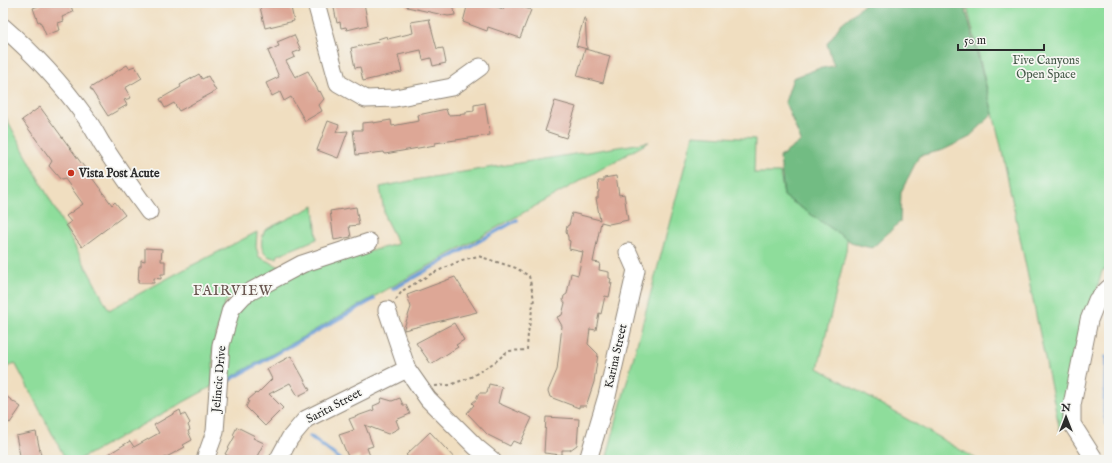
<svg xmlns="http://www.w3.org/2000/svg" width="1112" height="463" font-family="'IM FELL English',serif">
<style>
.green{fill:#8edd9b;stroke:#5c8463}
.forest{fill:#72bc83;stroke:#4e7457}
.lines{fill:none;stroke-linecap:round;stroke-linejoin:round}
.stream{stroke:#6b9ed7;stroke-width:3.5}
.building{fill:#dda796}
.minor-casing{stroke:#8e8476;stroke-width:19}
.path{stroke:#8e8476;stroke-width:2;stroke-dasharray:3 3;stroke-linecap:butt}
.minor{stroke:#fff;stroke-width:17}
.poi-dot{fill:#c8321e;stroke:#f6f6f2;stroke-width:1.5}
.labels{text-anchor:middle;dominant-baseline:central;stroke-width:3.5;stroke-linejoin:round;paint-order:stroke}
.park-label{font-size:12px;fill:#445847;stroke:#f6f6f2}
.poi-label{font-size:12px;font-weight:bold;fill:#2b2b2b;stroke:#f6f6f2;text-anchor:start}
.street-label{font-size:12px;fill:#2b2b2b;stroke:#f6f6f2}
.quarter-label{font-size:14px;letter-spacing:1px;fill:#695650;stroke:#f6f6f2}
</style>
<rect width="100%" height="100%" fill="#f6f6f2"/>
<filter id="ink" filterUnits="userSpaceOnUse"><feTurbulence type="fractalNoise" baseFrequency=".025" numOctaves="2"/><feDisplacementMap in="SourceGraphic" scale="8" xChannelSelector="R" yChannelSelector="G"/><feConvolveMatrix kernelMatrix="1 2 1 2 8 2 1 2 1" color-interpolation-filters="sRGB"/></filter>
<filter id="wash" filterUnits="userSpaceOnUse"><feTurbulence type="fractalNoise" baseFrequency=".012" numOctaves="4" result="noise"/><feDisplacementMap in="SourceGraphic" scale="16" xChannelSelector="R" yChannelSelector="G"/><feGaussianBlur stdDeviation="0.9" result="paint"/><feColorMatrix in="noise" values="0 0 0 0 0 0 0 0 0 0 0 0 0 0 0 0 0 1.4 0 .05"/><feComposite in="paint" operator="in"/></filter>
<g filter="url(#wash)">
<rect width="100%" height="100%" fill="#f0dec0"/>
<!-- green -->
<path class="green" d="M 966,3 L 1109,3 L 1109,267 L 1102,271 L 1060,431 L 1001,146 Z
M 3,112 L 109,310 L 185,269 L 257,232 L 256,247 L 259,257 L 280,267 L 225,302 L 213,347 L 213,386 L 78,460 L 66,460 L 15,363 L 3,369 Z
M 693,135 L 755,139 L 754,173 L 780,173 L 784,196 L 847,239 L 846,251 L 818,368 L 978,460 L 606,460 Z
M 649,142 L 226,380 L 225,339 L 245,299 L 322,263 L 398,244 L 385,218 L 380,187 L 420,179 Z
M 314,206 L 317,239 L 278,255 L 277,258 C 260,258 259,243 265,230 Z"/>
<!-- forest -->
<path class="forest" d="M 866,3 L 964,3 L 993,114 L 968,138 L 943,150 L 919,156 L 901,192 L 900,222 L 872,248 L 854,244 L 784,196 L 780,157 L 801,141 L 785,102 L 793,78 L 817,69 L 834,66 L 827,44 L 841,24 Z"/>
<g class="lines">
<!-- stream -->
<path class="stream" d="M 393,289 L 517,220
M 1106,357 L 1104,412 L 1109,433
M 228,381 L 374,299
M 310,436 L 341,460"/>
</g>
<g id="blocks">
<!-- building -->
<path class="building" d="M 40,3 L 70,3 L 73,12 L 62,17 L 64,21 L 58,23 L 60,30 L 46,35 L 40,21 L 38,22 L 33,8 L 41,5 Z
M 259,3 L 290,3 L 294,21 L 265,28 Z
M 333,3 L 364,3 L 368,25 L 347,30 L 346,27 L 341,28 L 340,22 L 337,23 Z
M 408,3 L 453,3 L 455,15 L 448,16 L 407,7 Z
M 468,3 L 485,3 L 503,9 L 505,3 L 511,3 L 531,10 L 520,38 L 488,27 L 487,31 L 463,22 Z
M 584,18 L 585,18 L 587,49 L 576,46 Z
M 429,19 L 437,49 L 443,48 L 446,63 L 433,66 L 431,58 L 423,60 L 421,50 L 398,55 L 402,72 L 363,81 L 360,67 L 355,68 L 351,48 L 379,42 L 378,39 L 387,36 L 388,39 L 413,33 L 411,22 Z
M 294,35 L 301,50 L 293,53 L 295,57 L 286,61 L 295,77 L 308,71 L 319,92 L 320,91 L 324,99 L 319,105 L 322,111 L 305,121 L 291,97 L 284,101 L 280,92 L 272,96 L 266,83 L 279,77 L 268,51 L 279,46 L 277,42 Z
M 585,49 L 610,56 L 603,83 L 577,76 Z
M 127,65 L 129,68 L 135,66 L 142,78 L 125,88 L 131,98 L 124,100 L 127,105 L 108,116 L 90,88 Z
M 199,74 L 202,79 L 208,76 L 216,91 L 179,111 L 174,103 L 165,108 L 160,99 L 181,87 L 180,85 Z
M 555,101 L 576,107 L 566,138 L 545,131 Z
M 485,103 L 490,135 L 435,143 L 435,145 L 385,154 L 384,152 L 356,155 L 353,130 L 362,130 L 362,123 L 373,122 L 373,123 L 391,120 L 392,126 L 419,121 L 418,115 L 446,109 L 448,115 L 466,114 L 466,112 L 474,111 L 474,105 Z
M 40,107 L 112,205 L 115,202 L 125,215 L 82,247 L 66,225 L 71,222 L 66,216 L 83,204 L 65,179 L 61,180 L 49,166 L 52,161 L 22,120 Z
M 328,121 L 339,125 L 336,132 L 348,131 L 338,158 L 317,150 Z
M 616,176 L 619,195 L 624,194 L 628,220 L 609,224 L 601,222 L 593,262 L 600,263 L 599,270 L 609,272 L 609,278 L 611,279 L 610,283 L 612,283 L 609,297 L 605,296 L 601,314 L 599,313 L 596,330 L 590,329 L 588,344 L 598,354 L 594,382 L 586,406 L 579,406 L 579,408 L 550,397 L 548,391 L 557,370 L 562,326 L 557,317 L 562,315 L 565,303 L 563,300 L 564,296 L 567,294 L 571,273 L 578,275 L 583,252 L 569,249 L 570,241 L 568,240 L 568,237 L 566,232 L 567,226 L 569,225 L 572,213 L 600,220 L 596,198 L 598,198 L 598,192 L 599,192 L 598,181 L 604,181 L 604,178 Z
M 356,207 L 359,225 L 349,226 L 351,237 L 334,240 L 330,211 Z
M 145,248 L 162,249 L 161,261 L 165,261 L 165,274 L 161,274 L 161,279 L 154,278 L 154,283 L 138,283 L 139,266 L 141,266 L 141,260 L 145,261 Z
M 455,277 L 477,312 L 404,330 L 404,328 L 411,307 L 407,295 Z
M 454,323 L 464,340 L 456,345 L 458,347 L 431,364 L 416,343 Z
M 291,356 L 310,390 L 298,396 L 290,383 L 269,394 L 283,408 L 265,426 L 246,407 L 249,401 L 248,400 L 256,393 L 257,394 L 272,379 L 267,369 Z
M 489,384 L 502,387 L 498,403 L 532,418 L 520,444 L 513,441 L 510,446 L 488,435 L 467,413 L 474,405 L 472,403 L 477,399 L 477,396 L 479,393 L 487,393 Z
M 3,394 L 21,407 L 10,423 L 3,418 Z
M 382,398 L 392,401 L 400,398 L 403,405 L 406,405 L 410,414 L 396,420 L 399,428 L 388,434 L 365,425 L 373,446 L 367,448 L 370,456 L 361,460 L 359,455 L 349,459 L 339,435 L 354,430 L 349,419 L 374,410 L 373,406 L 380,403 Z
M 180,410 L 182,416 L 185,414 L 190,423 L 188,425 L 190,430 L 188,431 L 192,440 L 183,445 L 185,447 L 161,460 L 99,460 L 130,441 L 134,447 L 159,433 L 154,425 Z
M 546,417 L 579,419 L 577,445 L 570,450 L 562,450 L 562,455 L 544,453 Z
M 237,427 L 255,436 L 253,438 L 264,443 L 255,460 L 236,460 L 225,454 L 235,436 L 233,435 Z
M 36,432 L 42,460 L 21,460 L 16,436 Z
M 430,432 L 446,449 L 456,460 L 412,460 L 406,455 Z"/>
</g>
</g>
<g filter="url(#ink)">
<use href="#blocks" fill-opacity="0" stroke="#8e8476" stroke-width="1"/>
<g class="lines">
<defs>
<path id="minor" d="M 316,3 L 338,83 L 366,99 L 395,98 L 452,87 L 480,67
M 3,27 C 33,53 61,83 84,115 C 91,124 96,134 102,144 C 117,167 133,190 149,212
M 387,310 L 407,369 L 428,399 L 476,447 L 492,460
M 206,460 L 206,457 L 215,432 L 221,345 L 231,309 L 244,295 L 302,264 L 369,242
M 278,460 L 290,438 L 306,419 L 407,369
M 588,460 L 607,396 L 636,270 L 628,252
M 1095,460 L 1072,424 L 1072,405 L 1089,320 L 1097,300 L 1109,288"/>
</defs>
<!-- minor casing -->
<use href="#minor" class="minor-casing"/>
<!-- path -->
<path class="path" d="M 396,300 L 402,291 L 431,274 L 462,260 L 478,256 L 516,268 L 529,276 L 534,299 L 528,333 L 527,350 L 508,351 L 495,362 L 471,377 L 450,385 L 435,386"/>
<!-- minor -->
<use href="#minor" class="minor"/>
</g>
</g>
<!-- markers -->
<circle class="poi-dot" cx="71" cy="173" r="4"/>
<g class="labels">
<!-- park labels -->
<g class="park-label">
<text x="1046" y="60">Five Canyons<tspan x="1046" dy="14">Open Space</tspan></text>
</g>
<!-- poi labels -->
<g class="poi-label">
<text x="79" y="173">Vista Post Acute</text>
</g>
<!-- street labels -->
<g class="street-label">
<text transform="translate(616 356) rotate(-77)">Karina Street</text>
<text transform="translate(219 379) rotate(-85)">Jelincic Drive</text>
<text transform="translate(334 406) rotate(-28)">Sarita Street</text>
</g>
<!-- quarter labels -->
<g class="quarter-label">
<text x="233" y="291">FAIRVIEW</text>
</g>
</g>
<!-- margin -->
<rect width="1112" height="463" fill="none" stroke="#f6f6f2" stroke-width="16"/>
<!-- north arrow -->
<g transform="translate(1066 417)" stroke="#f6f6f2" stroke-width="3" paint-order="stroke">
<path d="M0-3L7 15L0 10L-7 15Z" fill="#2b2b2b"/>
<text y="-6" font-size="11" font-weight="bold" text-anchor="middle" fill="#2b2b2b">N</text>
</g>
<!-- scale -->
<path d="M958 44v6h86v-6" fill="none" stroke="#2b2b2b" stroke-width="2"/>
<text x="964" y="44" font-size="12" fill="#2b2b2b" stroke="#f6f6f2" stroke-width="3" paint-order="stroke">50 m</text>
</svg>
